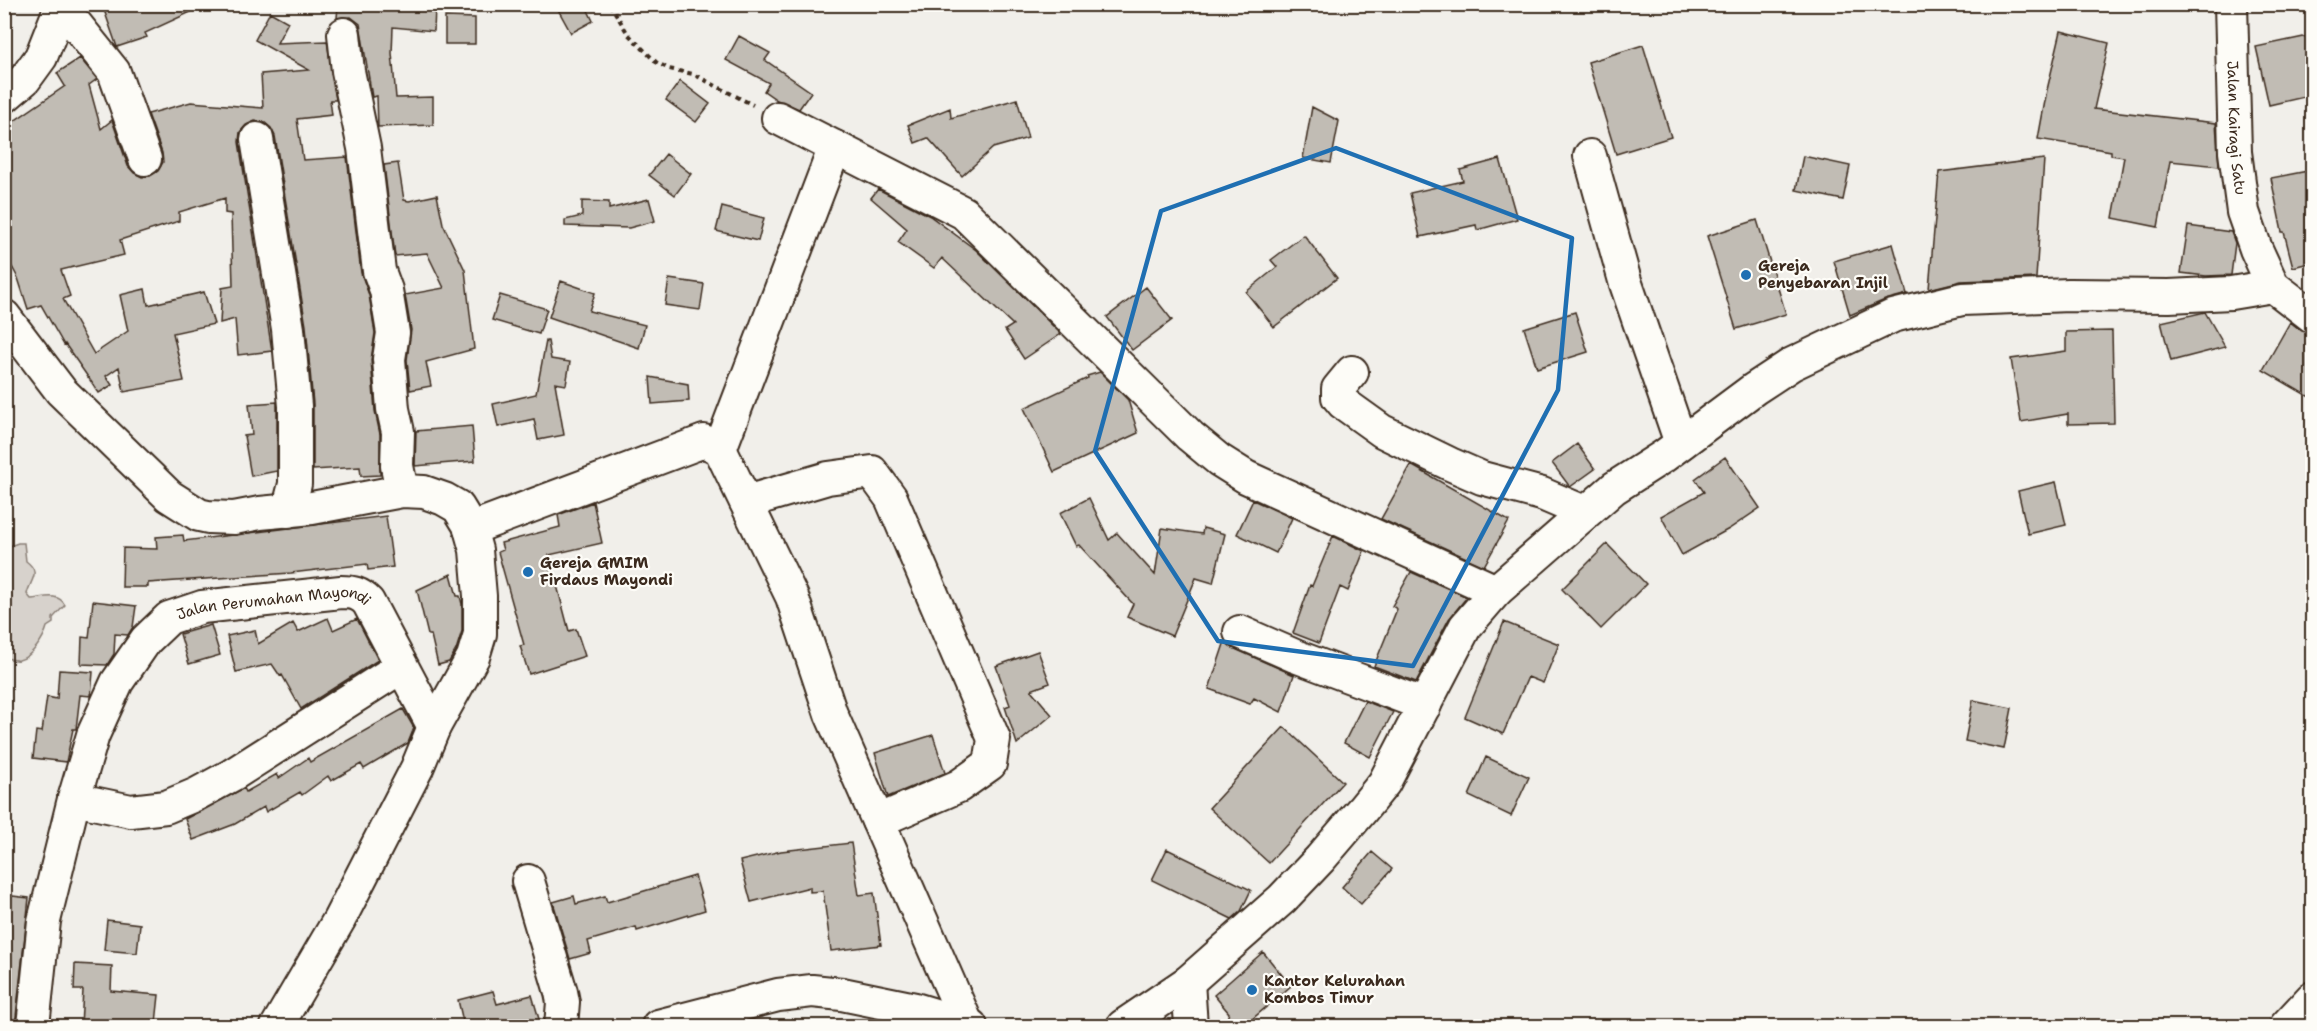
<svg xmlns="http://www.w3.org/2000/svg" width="2317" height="1031" font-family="'Shantell Sans',sans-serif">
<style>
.green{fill:#d7d2cc;stroke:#897e75;stroke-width:1.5}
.building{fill:#c1bcb4;stroke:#3b2a1e;stroke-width:1.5}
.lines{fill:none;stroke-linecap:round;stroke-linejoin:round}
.minor-casing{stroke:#3b2a1e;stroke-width:36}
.path{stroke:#3b2a1e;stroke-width:4;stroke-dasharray:4.5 4.5;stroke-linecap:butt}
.minor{stroke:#fdfcf7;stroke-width:32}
.marked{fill:none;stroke:#1f6fb2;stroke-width:4.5;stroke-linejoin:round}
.poi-dot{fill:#1f6fb2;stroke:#fdfcf7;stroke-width:2}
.labels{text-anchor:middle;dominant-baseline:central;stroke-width:4.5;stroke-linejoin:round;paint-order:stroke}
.street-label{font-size:15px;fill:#3b2a1e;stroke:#fdfcf7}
.poi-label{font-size:15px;font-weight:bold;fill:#3b2a1e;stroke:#fdfcf7;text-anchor:start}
</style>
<rect width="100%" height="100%" fill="#f1efea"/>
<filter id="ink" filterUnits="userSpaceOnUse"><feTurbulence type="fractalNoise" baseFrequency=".0167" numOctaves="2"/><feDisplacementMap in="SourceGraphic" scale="12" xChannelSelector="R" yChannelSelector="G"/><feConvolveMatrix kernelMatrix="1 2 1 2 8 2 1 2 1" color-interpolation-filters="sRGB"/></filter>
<g filter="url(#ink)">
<!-- green -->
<path class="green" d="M 18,543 L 24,543 L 26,561 C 42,573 30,580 27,594 L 31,599 C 44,598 58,592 65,605 L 53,618 L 53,623 L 47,627 C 44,638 32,657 19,660 C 14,661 9,658 5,658 L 4,548 Z"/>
<!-- building -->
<path class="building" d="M 102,4 L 208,4 L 145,33 L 147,37 L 117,47 Z
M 404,4 L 435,7 L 434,31 L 393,27 L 392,53 L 396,98 L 433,97 L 433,125 L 378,127 L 377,96 L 372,97 L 360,24 L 351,17 L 337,18 L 338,6 L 403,8 Z
M 555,4 L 585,4 L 593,21 L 571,33 Z
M 270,12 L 288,22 L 277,43 L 327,41 L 336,100 L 330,100 L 332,115 L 297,119 L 303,160 L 347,157 L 361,273 L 369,295 L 375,333 L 371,360 L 375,411 L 380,434 L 380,475 L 361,476 L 360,467 L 313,470 L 313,404 L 306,326 L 275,136 L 271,128 L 264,122 L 255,121 L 246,125 L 240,132 L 239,142 L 272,351 L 238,355 L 235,319 L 220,323 L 222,288 L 233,286 L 231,214 L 225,213 L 225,198 L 179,212 L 179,221 L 120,240 L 124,255 L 61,270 L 70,296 L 63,299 L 94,354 L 128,331 L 120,295 L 145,289 L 148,305 L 204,292 L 214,324 L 173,333 L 184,381 L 124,392 L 119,367 L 106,376 L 112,385 L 99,393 L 65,344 L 64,345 L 41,305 L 28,309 L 18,278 L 4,252 L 4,128 L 65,86 L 57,73 L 80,58 L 97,79 L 89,85 L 101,129 L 112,120 L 128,166 L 134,173 L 142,177 L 150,176 L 158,171 L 163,162 L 162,153 L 148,114 L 191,102 L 263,108 L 261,74 L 309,70 L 255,40 Z
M 445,17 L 475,18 L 475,44 L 445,44 Z
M 2061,31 L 2109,43 L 2094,109 L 2216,123 L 2219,166 L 2170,161 L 2158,227 L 2113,218 L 2124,157 L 2111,155 L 2111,151 L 2038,139 L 2047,90 Z
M 2313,35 L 2313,95 L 2269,105 L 2256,47 Z
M 739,36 L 770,53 L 765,60 L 811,92 L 799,109 L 777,100 L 764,91 L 769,83 L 726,60 Z
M 1643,45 L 1671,137 L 1616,154 L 1588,62 Z
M 680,81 L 710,104 L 696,122 L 666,100 Z
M 1017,99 L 1028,138 L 993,148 L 962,176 L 928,138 L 915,143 L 908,125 L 950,108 L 951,118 Z
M 1312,107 L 1339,121 L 1331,163 L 1303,158 Z
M 666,154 L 691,174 L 675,195 L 649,175 Z
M 1803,156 L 1850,166 L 1843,200 L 1796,190 Z
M 1500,159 L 1517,219 L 1477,230 L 1476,225 L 1420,237 L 1410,193 L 1463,181 L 1460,170 Z
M 2044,159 L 2036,278 L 1961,281 L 1929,289 L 1939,172 Z
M 398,163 L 404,200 L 409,201 L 437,195 L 443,224 L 465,270 L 474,349 L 426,362 L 431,386 L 410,390 L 407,360 L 411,330 L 405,295 L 444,288 L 427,253 L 395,256 L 384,165 Z
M 2313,170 L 2313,262 L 2293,267 L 2284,232 L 2282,232 L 2271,178 Z
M 878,189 L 930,216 L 976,250 L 1061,334 L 1024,359 L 1005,330 L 1013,325 L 942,258 L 934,268 L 898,242 L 907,229 L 871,198 Z
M 649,199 L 655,221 L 629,228 L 565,226 L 565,220 L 582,216 L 582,201 L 609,202 L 609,209 Z
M 722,207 L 764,218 L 758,241 L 716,231 Z
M 1757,220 L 1786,314 L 1736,329 L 1707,236 Z
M 2188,226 L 2231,232 L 2235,243 L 2231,275 L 2206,276 L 2181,273 Z
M 1304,235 L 1337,278 L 1274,327 L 1246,292 L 1277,267 L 1271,260 Z
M 1893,244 L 1907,294 L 1885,300 L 1850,315 L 1834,261 Z
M 669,279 L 704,284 L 700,310 L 665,305 Z
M 561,281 L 595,293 L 589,311 L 645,325 L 639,348 L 549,317 Z
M 1146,287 L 1172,320 L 1132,350 L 1107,317 Z
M 500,295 L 547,309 L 539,334 L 492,320 Z
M 1575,312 L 1588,352 L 1537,368 L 1524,328 Z
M 2205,312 L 2225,347 L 2171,361 L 2161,322 Z
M 2290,322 L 2302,331 L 2313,334 L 2313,399 L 2263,370 Z
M 2112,331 L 2114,423 L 2068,424 L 2068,414 L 2021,422 L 2011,359 L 2066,351 L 2066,332 Z
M 546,341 L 548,341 L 551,359 L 570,362 L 566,385 L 555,383 L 564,435 L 538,440 L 534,419 L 498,427 L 493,404 L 536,394 Z
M 1100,372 L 1128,400 L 1138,433 L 1054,472 L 1024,408 L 1088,378 L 1087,376 Z
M 650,377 L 688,384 L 689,401 L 652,404 Z
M 277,402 L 277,471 L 251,476 L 244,436 L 252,435 L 249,404 Z
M 472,426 L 475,461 L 415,466 L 416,431 Z
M 1577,444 L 1595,469 L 1570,487 L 1552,463 Z
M 1725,457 L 1760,508 L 1729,529 L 1682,555 L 1661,516 L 1704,492 L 1695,479 Z
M 1411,465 L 1509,521 L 1484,566 L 1381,519 Z
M 2056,482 L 2066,525 L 2028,534 L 2018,491 Z
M 1089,498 L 1109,540 L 1117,533 L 1155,575 L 1162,528 L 1202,534 L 1203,528 L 1225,534 L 1213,583 L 1196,578 L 1172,636 L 1127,617 L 1133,604 L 1079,545 L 1076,546 L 1060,513 Z
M 1253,500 L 1292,518 L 1276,553 L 1237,534 Z
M 593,502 L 602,543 L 549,555 L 569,631 L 576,629 L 585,656 L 529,674 L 520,646 L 524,645 L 498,552 L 503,550 L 501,543 L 560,527 L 558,515 Z
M 386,516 L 393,567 L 368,570 L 367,564 L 291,573 L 148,583 L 148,587 L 122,587 L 123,548 L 157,549 L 156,537 L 183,535 L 184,541 Z
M 1333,536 L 1364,551 L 1348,591 L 1340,587 L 1319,643 L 1293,633 L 1310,585 L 1312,586 Z
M 1607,544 L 1646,584 L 1601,629 L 1562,589 Z
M 1411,572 L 1467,597 L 1449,619 L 1416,682 L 1374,666 L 1397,609 L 1392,606 Z
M 451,574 L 457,596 L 460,596 L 462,604 L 462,631 L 456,650 L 449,662 L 438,665 L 431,635 L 428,635 L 417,590 Z
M 93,601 L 136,606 L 133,627 L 128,635 L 115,634 L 114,654 L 107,665 L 81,664 L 82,637 L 89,638 Z
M 328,618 L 333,630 L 357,619 L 378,660 L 301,709 L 282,675 L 280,676 L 272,664 L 236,672 L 227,636 L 255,630 L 258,644 L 293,623 L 298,632 Z
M 1504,622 L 1559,644 L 1543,683 L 1528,677 L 1503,734 L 1465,717 Z
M 211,625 L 220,655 L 189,664 L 180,634 Z
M 1225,641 L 1233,648 L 1294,675 L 1281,712 L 1254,698 L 1250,704 L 1209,689 Z
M 1038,651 L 1050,683 L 1031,690 L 1052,715 L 1017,744 L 1005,707 L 1010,705 L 996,666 Z
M 59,670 L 93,672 L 91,696 L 80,695 L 76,729 L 73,729 L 66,762 L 33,758 L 36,731 L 42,732 L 47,697 L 57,699 Z
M 1973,700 L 2012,708 L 2004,749 L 1965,741 Z
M 1365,701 L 1393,712 L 1370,757 L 1344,743 Z
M 403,709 L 414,728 L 408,743 L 364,769 L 361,764 L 331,781 L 328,776 L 302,795 L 300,792 L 266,812 L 264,807 L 235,824 L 193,840 L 185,819 L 244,788 L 246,792 L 277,774 L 279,778 L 308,758 L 310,762 Z
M 1284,727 L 1343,782 L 1269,863 L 1209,808 Z
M 933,735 L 945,773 L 888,797 L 875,753 Z
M 1486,757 L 1529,777 L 1511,816 L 1469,796 Z
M 851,843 L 859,895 L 874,893 L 881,945 L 831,951 L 823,891 L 810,892 L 810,887 L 751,902 L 740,861 L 781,851 Z
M 1167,849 L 1251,890 L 1241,911 L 1232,919 L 1152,880 Z
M 1372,852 L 1392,869 L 1361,904 L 1342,887 Z
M 695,876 L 705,910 L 637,931 L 636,927 L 588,941 L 591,953 L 570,959 L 553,902 L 574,896 L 576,904 L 605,896 L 607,902 Z
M 4,895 L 29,898 L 15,1026 L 4,1026 Z
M 107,920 L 140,924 L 137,953 L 104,950 Z
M 1263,952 L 1291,986 L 1244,1026 L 1224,1026 L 1229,1013 L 1214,995 Z
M 75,964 L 112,966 L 111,991 L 159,995 L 156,1023 L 145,1022 L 145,1026 L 81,1026 L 83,990 L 74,990 Z
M 493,991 L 497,1004 L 532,995 L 541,1026 L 464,1026 L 458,1000 Z"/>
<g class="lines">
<defs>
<g id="minor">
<path id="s1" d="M 2231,4 L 2235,152 L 2243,212 L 2256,249 L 2273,286 L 2312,316"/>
<path d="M 61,6 L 114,72 L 145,159"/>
<path d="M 344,34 L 348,71 L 364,148 L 379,271 L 386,290 L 393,333 L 389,359 L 393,409 L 398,432 L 397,466 L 402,491"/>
<path d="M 4,97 L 25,79 L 41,57 L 62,4"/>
<path d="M 778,118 L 964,213 L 1190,436 L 1219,460 L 1246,477 L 1496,591"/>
<path d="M 257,139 L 288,329 L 295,406 L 295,484 L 288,511"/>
<path d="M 1590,156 L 1625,281 L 1681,443"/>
<path d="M 4,316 L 61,391 L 169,496 L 199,515 L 208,517 L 234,518 L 260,513 L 312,508 L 402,491 L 424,492 L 444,499 L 458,507 L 469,525 L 476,550 L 480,596 L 480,634 L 473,657 L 434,727 L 417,768 L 339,920 L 277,1026"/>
<path d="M 1352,372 L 1338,389 L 1338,397 L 1343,403 L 1382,431 L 1450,464 L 1482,478 L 1542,494 L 1584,512"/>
<path d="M 720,449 L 835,147"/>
<path d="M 746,502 L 828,478 L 872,472 L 891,498 L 994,739 L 990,764 L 959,786 L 878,821"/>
<path d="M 470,529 L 704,441 L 720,449 L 792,597 L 831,714 L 967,1024"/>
<path d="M 1240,632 L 1295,656 L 1425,705"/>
<path d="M 74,799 L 131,811 L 166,807 L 197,794 L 232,775 L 401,667"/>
<path d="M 528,881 L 561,992 L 563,1002 L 561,1026"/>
<path d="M 1188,982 L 1191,1026"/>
<path id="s2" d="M 33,1026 L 44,921 L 74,799 L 93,735 L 117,682 L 146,640 L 169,618 L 202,607 L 341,592 C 353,592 359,593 368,602 L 434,727"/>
<path d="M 658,1026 L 778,995 L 812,991 L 842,994 L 915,1009 L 971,1026"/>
<path d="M 1123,1026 L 1188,982 L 1282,899 L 1320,859 L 1362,810 L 1384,783 L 1465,627 L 1496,591 L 1614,488 L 1664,456 L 1754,389 L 1792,364 L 1893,316 L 1962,299 L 2069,295 L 2169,296 L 2231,293 L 2273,286"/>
<path d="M 2286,1026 L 2312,998"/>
</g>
</defs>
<!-- minor casing -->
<use href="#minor" class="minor-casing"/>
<!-- path -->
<path class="path" d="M 610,4 L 628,34 L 656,62 L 669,69 L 693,74 L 753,105"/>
<!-- minor -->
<use href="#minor" class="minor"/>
</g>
</g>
<!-- marked area -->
<path class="marked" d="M 1336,148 L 1572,238 L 1558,390 L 1413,666 L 1218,641 L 1095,451 L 1161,211 Z"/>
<!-- markers -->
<g class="poi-dot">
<circle cx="1746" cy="275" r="6"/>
<circle cx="528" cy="572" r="6"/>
<circle cx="1252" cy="990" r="6"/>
</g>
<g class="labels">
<!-- street labels -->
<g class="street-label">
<text stroke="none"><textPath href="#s1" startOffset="124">Jalan Kairagi Satu</textPath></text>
<text stroke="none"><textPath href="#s2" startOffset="546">Jalan Perumahan Mayondi</textPath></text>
</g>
<!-- poi labels -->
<g class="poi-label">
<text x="1758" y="266">Gereja<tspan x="1758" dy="17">Penyebaran Injil</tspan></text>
<text x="540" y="563">Gereja GMIM<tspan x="540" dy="17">Firdaus Mayondi</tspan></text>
<text x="1264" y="981">Kantor Kelurahan<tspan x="1264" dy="17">Kombos Timur</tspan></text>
</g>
</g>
<!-- margin -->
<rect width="2317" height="1031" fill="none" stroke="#fdfcf7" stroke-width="24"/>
<rect x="12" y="12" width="2293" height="1007" fill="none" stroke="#3b2a1e" stroke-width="2" filter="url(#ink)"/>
</svg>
